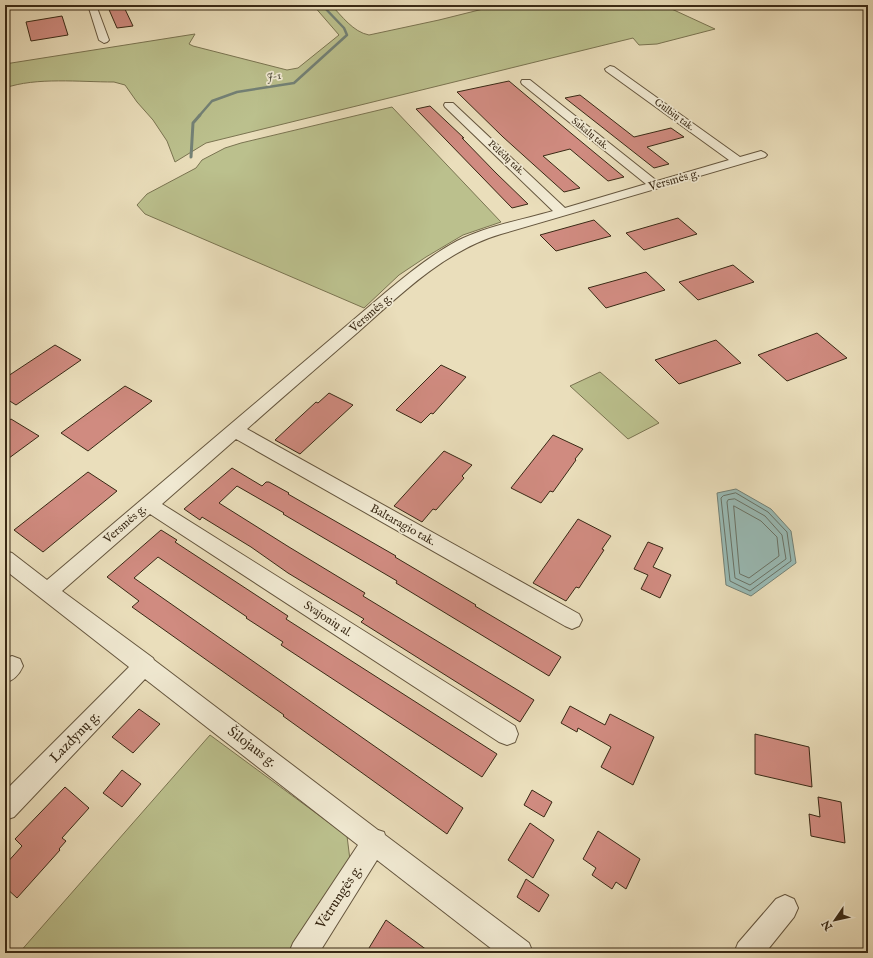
<svg xmlns="http://www.w3.org/2000/svg" width="873" height="958" font-family="'IM FELL English',serif">
<style>
.green{fill:#bbc08d;stroke:#7a7451}
.water{fill:#99bbb6;stroke:#738176}
.lines{fill:none;stroke-linecap:round;stroke-linejoin:round}
.shore{stroke:#697266;stroke-width:1}
.stream-far1{stroke:#738176;stroke-width:2.5}
.stream{stroke:#738176;stroke-width:3}
.building{fill:#d08b80;stroke:#392915}
.minor-casing{stroke:#65563e;stroke-width:2}
.minor{fill:#f1ead3;fill-rule:evenodd}
.labels{text-anchor:middle;dominant-baseline:central;stroke-width:3.5;stroke-linejoin:round;paint-order:stroke}
.far-street-label{font-size:10px;fill:#392915;stroke:#f1ead3}
.far-water-label{font-size:11px;font-style:italic;fill:#514e3d;stroke:#f1ead3}
.street-label{font-size:12px;fill:#392915;stroke:#f1ead3}
.near-street-label{font-size:14px;fill:#392915;stroke:#f1ead3}
</style>
<rect width="100%" height="100%" fill="#eadebb"/>
<filter id="stains"><feTurbulence type="fractalNoise" baseFrequency=".005" numOctaves="4"/><feColorMatrix values="0 0 0 0 .2 0 0 0 0 .09 0 0 0 0 .02 0 0 0 .5 -.17"/></filter>
<radialGradient id="worn" r=".72"><stop offset=".6" stop-color="#630" stop-opacity="0"/><stop offset="1" stop-color="#630" stop-opacity=".3"/></radialGradient>
<!-- green -->
<path class="green" d="M 313,5 L 331,5 C 342,16 353,32 369,35 L 439,20 L 499,5 L 663,5 L 715,29 L 657,44 L 639,45 L 633,38 L 206,143 L 175,162 L 167,141 L 153,120 L 137,102 L 125,85 L 114,82 C 80,82 36,77 5,88 L 5,64 L 195,34 L 189,44 L 193,46 L 287,70 L 298,68 L 339,35 Z
M 392,107 L 501,222 L 463,235 L 426,257 L 399,275 L 364,308 L 145,214 L 137,205 L 147,194 L 196,168 L 202,160 L 225,148 L 241,143 Z
M 600,372 L 659,423 L 628,439 L 570,386 Z
M 210,735 L 347,836 L 350,860 L 287,953 L 19,953 Z"/>
<!-- water -->
<path class="water" d="M 736,489 L 771,509 L 791,531 L 796,563 L 751,596 L 726,585 L 717,493 Z"/>
<g class="lines">
<!-- shore -->
<path class="shore" d="M 736,493 L 768,512 L 787,532 L 791,561 L 750,591 L 730,581 L 721,498 L 723,496 Z
M 735,499 L 765,516 L 782,535 L 786,559 L 750,585 L 735,578 L 727,502 L 728,500 Z
M 734,506 L 761,521 L 777,537 L 779,556 L 749,578 L 740,574 Z"/>
<!-- stream-far1 -->
<path class="stream-far1" d="M 199,116 L 212,101 L 237,92 L 294,83 L 347,35 L 344,28 L 322,5"/>
<!-- stream -->
<path class="stream" d="M 191,157 L 193,123 L 200,115"/>
</g>
<!-- building -->
<path class="building" d="M 107,5 L 123,5 L 133,26 L 117,28 Z
M 62,16 L 68,35 L 31,41 L 26,22 Z
M 509,81 L 572,134 L 624,177 L 608,181 L 570,149 L 543,156 L 580,188 L 564,192 L 503,137 L 457,92 Z
M 580,95 L 634,137 L 671,128 L 684,137 L 647,147 L 669,164 L 654,168 L 565,98 Z
M 430,106 L 464,138 L 462,138 L 496,173 L 528,204 L 512,208 L 416,109 Z
M 678,218 L 697,234 L 644,250 L 626,233 Z
M 594,220 L 611,236 L 556,251 L 540,235 Z
M 733,265 L 754,282 L 698,300 L 679,282 Z
M 646,272 L 665,290 L 606,308 L 588,288 Z
M 817,333 L 847,358 L 787,381 L 758,355 Z
M 716,340 L 741,363 L 679,384 L 655,360 Z
M 55,345 L 81,360 L 16,405 L 5,398 L 5,378 Z
M 441,365 L 466,377 L 433,414 L 431,413 L 421,423 L 396,410 Z
M 125,386 L 152,401 L 88,451 L 61,433 Z
M 329,393 L 353,405 L 300,454 L 275,440 L 316,402 L 318,403 Z
M 11,419 L 39,436 L 5,461 L 5,423 Z
M 553,435 L 583,449 L 575,459 L 576,460 L 553,492 L 550,491 L 541,503 L 511,488 Z
M 444,451 L 472,465 L 462,476 L 464,478 L 436,510 L 433,509 L 422,522 L 394,506 Z
M 232,468 L 262,486 L 266,482 L 269,482 L 289,493 L 288,494 L 396,556 L 395,557 L 476,605 L 475,606 L 561,657 L 549,676 L 396,583 L 397,581 L 283,514 L 284,513 L 237,486 L 219,503 L 289,547 L 365,593 L 363,596 L 534,700 L 520,722 L 361,622 L 364,619 L 288,573 L 251,547 L 202,517 L 200,520 L 184,509 Z
M 88,472 L 117,491 L 43,552 L 14,530 Z
M 578,519 L 611,536 L 602,549 L 604,550 L 579,588 L 576,587 L 566,601 L 533,583 Z
M 161,530 L 177,540 L 175,542 L 288,616 L 286,619 L 497,754 L 482,777 L 281,645 L 283,642 L 246,618 L 247,617 L 158,557 L 134,578 L 463,808 L 447,834 L 283,716 L 284,715 L 132,607 L 139,601 L 107,577 Z
M 648,542 L 663,548 L 653,567 L 671,575 L 660,598 L 641,589 L 648,575 L 634,569 Z
M 570,706 L 605,725 L 610,714 L 654,737 L 633,785 L 601,767 L 611,747 L 578,728 L 577,732 L 561,723 Z
M 139,709 L 160,724 L 133,753 L 112,737 Z
M 755,734 L 809,747 L 812,787 L 755,774 Z
M 122,770 L 141,784 L 122,807 L 103,793 Z
M 65,787 L 89,808 L 62,838 L 66,841 L 59,849 L 60,850 L 17,898 L 5,887 L 5,865 L 22,846 L 15,839 Z
M 532,790 L 552,802 L 544,817 L 524,805 Z
M 818,797 L 841,802 L 845,843 L 811,836 L 809,814 L 820,817 Z
M 530,823 L 554,840 L 533,878 L 508,860 Z
M 598,831 L 640,859 L 626,889 L 616,882 L 612,889 L 592,875 L 596,868 L 583,859 Z
M 526,879 L 549,895 L 539,912 L 517,897 Z
M 386,920 L 431,953 L 366,953 Z"/>
<g class="lines">
<defs>
<path id="minor" d="M 88,5 L 96,5 L 109,40 L 107,42 L 104,43 L 99,40 Z
M 610,66 L 614,67 L 740,157 L 761,151 L 765,153 L 767,155 L 765,157 L 501,234 C 444,251 401,294 357,333 C 320,365 283,397 247,429 L 579,614 L 582,620 L 579,626 L 572,629 L 565,626 L 236,439 L 162,504 L 515,726 L 518,734 L 515,742 L 507,745 L 499,742 L 150,514 L 62,591 L 153,658 L 154,660 L 378,830 L 384,832 L 385,835 L 529,943 L 533,953 L 497,953 L 377,860 L 319,953 L 289,953 L 293,943 L 358,845 L 145,679 L 14,817 L 5,820 L 5,791 L 129,667 L 5,570 L 5,551 L 12,553 L 47,580 L 385,293 C 408,274 431,255 457,241 C 487,226 522,220 553,211 L 445,107 L 444,105 L 445,103 L 453,103 L 565,208 L 646,184 L 522,84 L 521,82 L 522,80 L 530,80 L 657,181 L 729,160 L 606,71 L 605,69 Z
M 12,656 L 20,659 L 23,666 C 19,675 14,680 5,683 L 5,659 Z
M 785,895 L 794,899 L 798,908 L 794,917 L 765,953 L 734,953 L 738,943 L 776,899 Z"/>
</defs>
<!-- minor casing -->
<use href="#minor" class="minor-casing"/>
<!-- minor -->
<use href="#minor" class="minor"/>
</g>
<g class="labels">
<!-- far-street labels -->
<g class="far-street-label">
<text transform="translate(674 115) rotate(36)">Gulbių tak.</text>
<text transform="translate(590 134) rotate(39)">Sakalų tak.</text>
<text transform="translate(506 158) rotate(43)">Pelėdų tak.</text>
</g>
<!-- far-water labels -->
<g class="far-water-label">
<text transform="translate(274 77) rotate(-10)">J-1</text>
</g>
<!-- street labels -->
<g class="street-label">
<text transform="translate(674 180) rotate(-16)">Versmės g.</text>
<text transform="translate(371 313) rotate(-41)">Versmės g.</text>
<text transform="translate(125 524) rotate(-41)">Versmės g.</text>
<text transform="translate(403 525) rotate(29)">Baltaragio tak.</text>
<text transform="translate(328 619) rotate(33)">Svajonių al.</text>
</g>
<!-- near-street labels -->
<g class="near-street-label">
<text transform="translate(75 737) rotate(-46)">Lazdynų g.</text>
<text transform="translate(252 747) rotate(37)">Šilojaus g.</text>
<text transform="translate(339 897) rotate(-57)">Vėtrungės g.</text>
</g>
</g>
<!-- margin -->
<rect width="873" height="958" fill="none" stroke="#eadebb" stroke-width="20"/>
<rect x="6" y="6" width="861" height="946" fill="none" stroke="#392915" stroke-width="2"/>
<rect x="10" y="10" width="853" height="938" fill="none" stroke="#392915"/>
<!-- north arrow -->
<g transform="translate(835 920) rotate(236)" stroke="#f1ead3" stroke-width="3" paint-order="stroke">
<path d="M0-3L7 15L0 10L-7 15Z" fill="#392915"/>
<text y="-6" font-size="11" font-weight="bold" text-anchor="middle" fill="#392915">N</text>
</g>
<rect width="100%" height="100%" filter="url(#stains)"/>
<rect width="100%" height="100%" fill="url(#worn)"/>
</svg>
